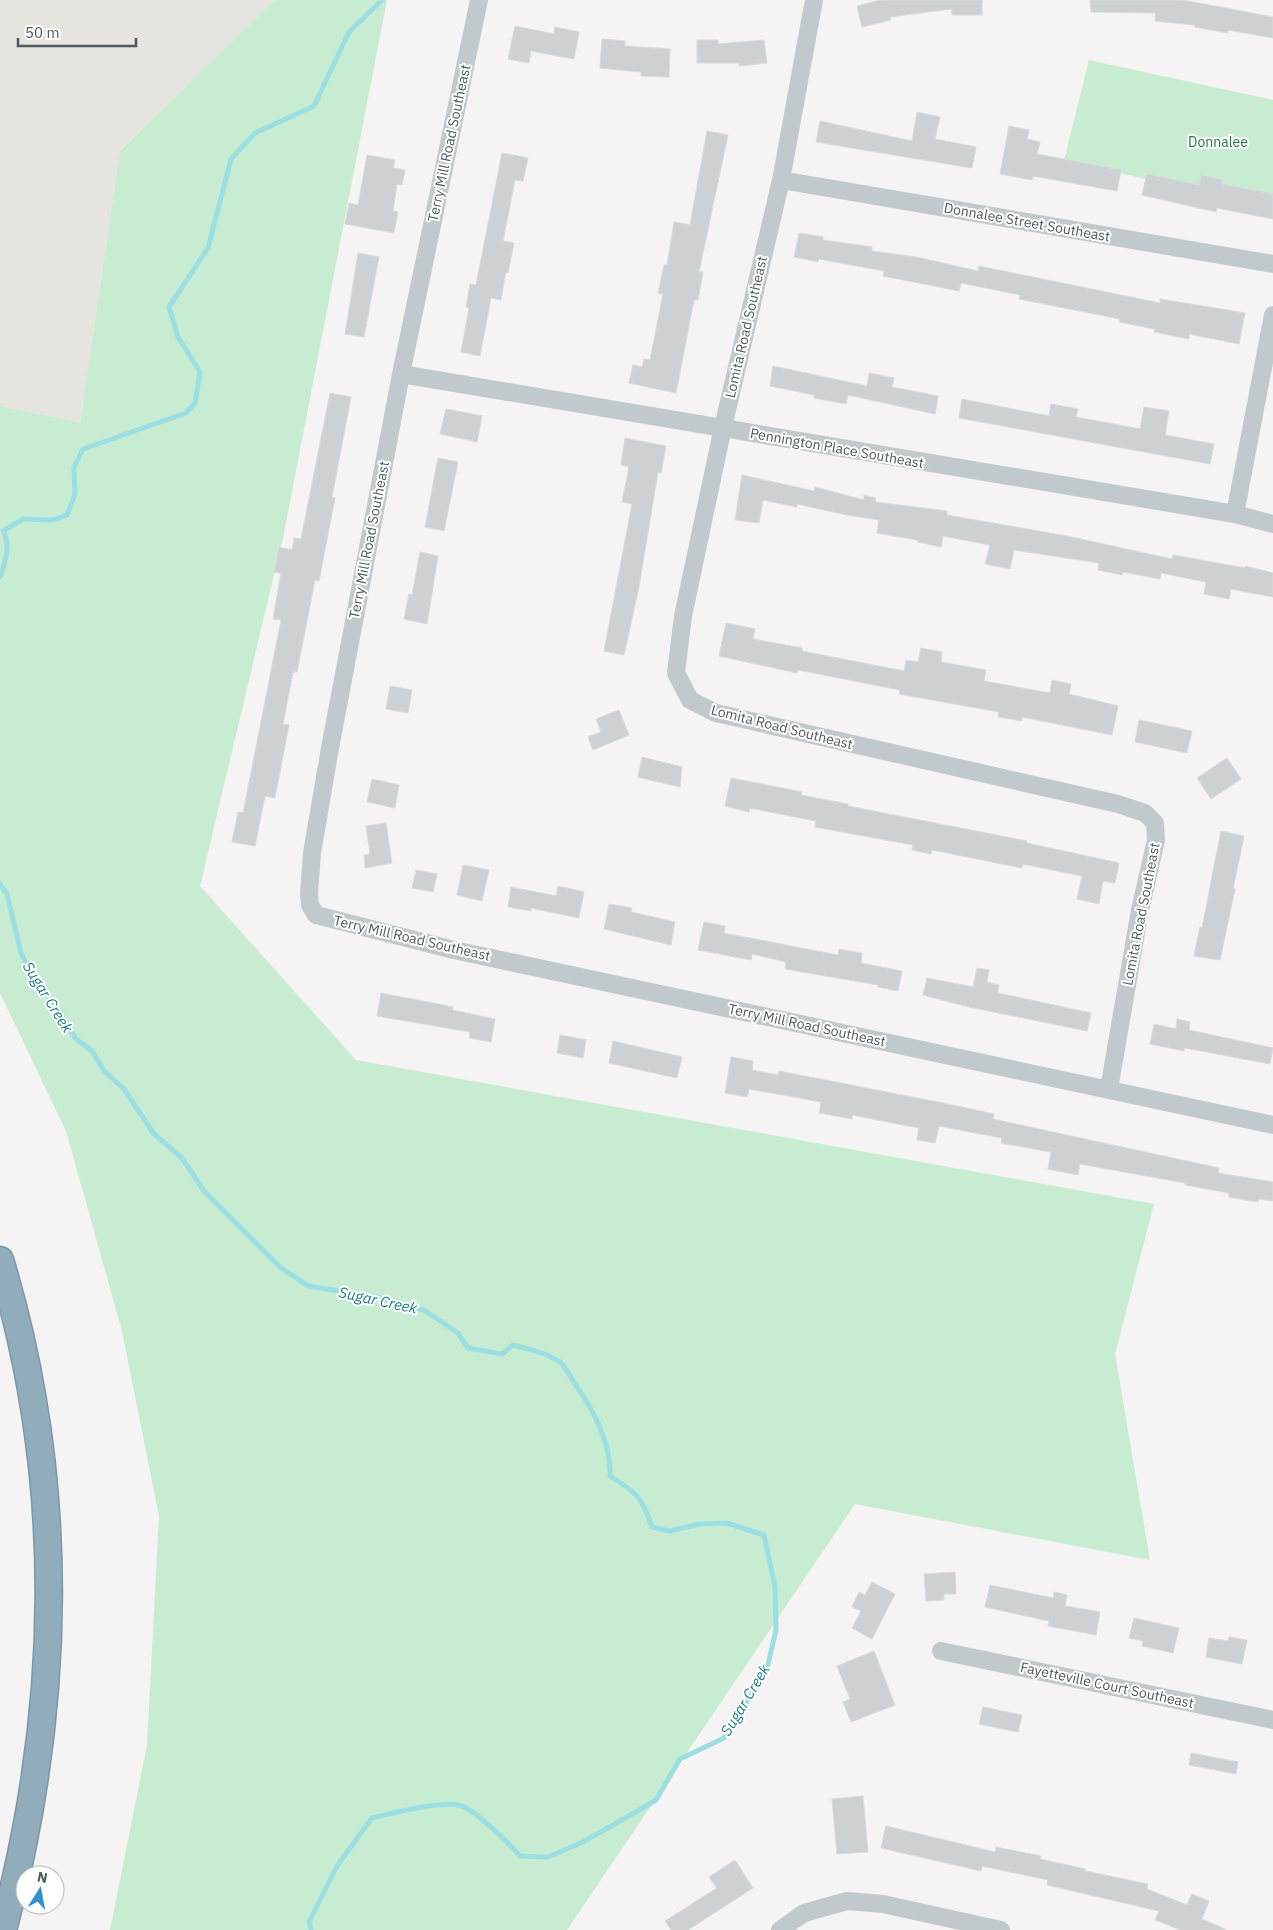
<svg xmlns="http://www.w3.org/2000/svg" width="1273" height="1930" font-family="'IBM Plex Sans',sans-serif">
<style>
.commercial{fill:#e6e4df}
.green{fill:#c8ecd1}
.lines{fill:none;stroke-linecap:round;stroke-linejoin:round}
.stream{stroke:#9bdfe3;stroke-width:5}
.building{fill:#ced1d4;stroke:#d8dadd}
.highway-casing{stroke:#7c97a7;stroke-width:29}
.minor{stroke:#c1c9cd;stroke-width:18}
.highway{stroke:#91acbb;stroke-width:26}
.labels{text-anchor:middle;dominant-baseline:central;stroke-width:4;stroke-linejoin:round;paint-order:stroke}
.park-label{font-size:14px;fill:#247941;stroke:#fff}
.street-label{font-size:14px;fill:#4d595e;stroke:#fff}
.water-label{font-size:15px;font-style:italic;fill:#1c7d83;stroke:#fff}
</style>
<rect width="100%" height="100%" fill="#f5f3f3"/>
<!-- commercial -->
<path class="commercial" d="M 0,0 L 274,0 L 120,151 L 80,422 L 0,406 Z"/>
<!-- green -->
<path class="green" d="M 274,0 L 387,0 L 284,533 L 200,886 L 356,1060 L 1154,1204 L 1115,1354 L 1150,1560 L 855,1504 L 567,1930 L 110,1930 L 147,1745 L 159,1516 L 122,1331 L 66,1131 L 0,993 L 0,406 L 80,422 L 120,151 Z
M 1089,60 L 1273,100 L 1273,209 L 1064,160 Z"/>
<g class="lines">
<!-- stream -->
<path class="stream" d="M 0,577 C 5,565 11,543 3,531 L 23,519 L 53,520 L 67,515 L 75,494 L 74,467 L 83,449 L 186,413 L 195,403 L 200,372 L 178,337 L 169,307 L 208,248 L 231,159 L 255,133 L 314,106 L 349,32 L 382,0
M 0,884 L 7,894 L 21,953 L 31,973 L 60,1012 L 75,1038 L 92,1051 L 104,1071 L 124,1089 L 154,1134 L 182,1158 L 204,1191 L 280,1267 L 308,1286 L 376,1297 L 424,1310 L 458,1333 L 468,1348 L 502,1354 L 513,1345 C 528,1349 547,1353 560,1362 C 565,1366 569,1375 573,1381 C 593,1409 611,1441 610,1476 C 637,1493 642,1497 652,1527 L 670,1531 L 699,1524 L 727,1523 L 764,1535 L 775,1587 L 776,1630 L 767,1669 L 724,1738 L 680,1759 L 656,1800 L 636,1812 L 581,1843 L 548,1857 L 520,1856 C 509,1844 474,1808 459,1805 C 439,1801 392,1813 372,1818 L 337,1866 L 309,1922 L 311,1930"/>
</g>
<!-- building -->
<path class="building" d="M 881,0 L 982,0 L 982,15 L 952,15 L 952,9 L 890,17 L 891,20 L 862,27 L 857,6 Z
M 1090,0 L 1183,0 L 1273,17 L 1273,38 L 1228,30 L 1228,33 L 1195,27 L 1195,25 L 1155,21 L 1156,13 L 1091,12 Z
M 515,26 L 554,34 L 555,27 L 579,32 L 574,59 L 531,51 L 529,63 L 508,59 Z
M 602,39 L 625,41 L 625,46 L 670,49 L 669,77 L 641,76 L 641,72 L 600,68 Z
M 697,40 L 718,40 L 718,44 L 764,40 L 767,63 L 739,66 L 739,63 L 697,63 Z
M 917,112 L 940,117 L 935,139 L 976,147 L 972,168 L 816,142 L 820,121 L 912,141 Z
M 1009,126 L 1029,130 L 1027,139 L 1040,142 L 1037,154 L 1121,170 L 1117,191 L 1033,176 L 1032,180 L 1000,174 Z
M 707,131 L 728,135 L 699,272 L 703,272 L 698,300 L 694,300 L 676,393 L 629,383 L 633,365 L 642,367 L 644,359 L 650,360 L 663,294 L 658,293 L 664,265 L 667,265 L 674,222 L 690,225 Z
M 502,153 L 528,158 L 523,181 L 515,180 L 503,241 L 514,243 L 508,273 L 506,272 L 501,300 L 491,298 L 480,356 L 461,352 L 469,308 L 466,307 L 470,284 L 476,285 Z
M 367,155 L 395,160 L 393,168 L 405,170 L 402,185 L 397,184 L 393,211 L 398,212 L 394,233 L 345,224 L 349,203 L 358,205 Z
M 1147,174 L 1199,185 L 1201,175 L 1222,180 L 1222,184 L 1273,194 L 1273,219 L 1217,208 L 1216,212 L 1142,195 Z
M 799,233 L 823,237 L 823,240 L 872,247 L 872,251 L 916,257 L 978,271 L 979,266 L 1160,303 L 1160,299 L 1245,313 L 1239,344 L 1189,334 L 1189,339 L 1154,332 L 1155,329 L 1119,322 L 1120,319 L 1019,299 L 1020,295 L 961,283 L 959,291 L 883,276 L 884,271 L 819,259 L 818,262 L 794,257 Z
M 358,253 L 379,257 L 364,337 L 345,334 Z
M 773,366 L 867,386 L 869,373 L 894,378 L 892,387 L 938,396 L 935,414 L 848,395 L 846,404 L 814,398 L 814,395 L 770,386 Z
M 330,393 L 351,397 L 332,497 L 335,498 L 319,581 L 315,580 L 297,672 L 293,672 L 283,724 L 289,725 L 275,798 L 265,796 L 255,846 L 232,842 L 238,812 L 243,813 L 281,620 L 273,619 L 281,573 L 274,572 L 279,547 L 292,550 L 294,538 L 301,539 Z
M 962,399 L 1049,416 L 1051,404 L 1078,409 L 1076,417 L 1140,429 L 1144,407 L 1169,411 L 1165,435 L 1214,444 L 1210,464 L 959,418 Z
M 446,409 L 482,416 L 477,442 L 440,434 Z
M 625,438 L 666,446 L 661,473 L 658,472 L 639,587 L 624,655 L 604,651 L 632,504 L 622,502 L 629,467 L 621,465 Z
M 438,458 L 458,462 L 444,531 L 425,527 Z
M 742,475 L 814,491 L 815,487 L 864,500 L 864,495 L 876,498 L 875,502 L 947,511 L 947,515 L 1067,536 L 1172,559 L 1173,555 L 1245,568 L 1245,566 L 1273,573 L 1273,597 L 1231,589 L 1229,599 L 1204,594 L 1206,582 L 1161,573 L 1160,579 L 1123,572 L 1122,575 L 1098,570 L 1099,563 L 1014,550 L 1010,569 L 985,564 L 990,545 L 943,536 L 941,547 L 918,542 L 918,540 L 877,533 L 879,520 L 847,515 L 797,504 L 797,507 L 763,500 L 759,523 L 735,520 Z
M 420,552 L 438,556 L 427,624 L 404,619 L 409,594 L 412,595 Z
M 726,623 L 755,629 L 753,639 L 802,648 L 802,651 L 904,671 L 906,660 L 918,662 L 921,648 L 942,652 L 941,662 L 986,670 L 984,681 L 1050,693 L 1052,680 L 1071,684 L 1069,694 L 1118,706 L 1112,735 L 1022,717 L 1022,721 L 998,717 L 999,712 L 899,694 L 900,690 L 798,670 L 797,673 L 719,656 Z
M 390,686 L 412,690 L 408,713 L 386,709 Z
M 619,710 L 629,735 L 593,750 L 588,737 L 601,732 L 596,719 Z
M 1139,720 L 1192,731 L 1187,753 L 1135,742 Z
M 642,757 L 682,767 L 680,787 L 638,777 Z
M 1227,758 L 1241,779 L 1211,799 L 1197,778 Z
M 731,778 L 802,792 L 801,795 L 848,804 L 848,806 L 1027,841 L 1027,843 L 1119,863 L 1115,883 L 1103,881 L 1099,904 L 1077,899 L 1082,876 L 1023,864 L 1022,868 L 932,850 L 931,854 L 912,850 L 913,845 L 815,827 L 816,821 L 750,808 L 749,812 L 725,806 Z
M 372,779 L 399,785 L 395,808 L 367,802 Z
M 386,823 L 392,863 L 365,868 L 364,855 L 370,854 L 366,826 Z
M 1221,831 L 1244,836 L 1233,889 L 1235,889 L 1220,960 L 1194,956 L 1200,927 L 1202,928 Z
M 463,865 L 489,870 L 482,901 L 457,895 Z
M 416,870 L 437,874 L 433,892 L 412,888 Z
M 558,886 L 584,892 L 579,918 L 531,908 L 531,911 L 508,907 L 511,887 L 556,896 Z
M 609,904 L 632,908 L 631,912 L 675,922 L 671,945 L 604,929 Z
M 704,922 L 725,926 L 724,933 L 838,955 L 839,949 L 862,953 L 861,963 L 902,971 L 898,991 L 878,987 L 878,985 L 785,969 L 786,962 L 752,954 L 751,960 L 698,950 Z
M 977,968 L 989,970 L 987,982 L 999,985 L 998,993 L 1091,1013 L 1087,1031 L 969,1007 L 923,995 L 927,978 L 973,987 Z
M 381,993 L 453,1007 L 452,1010 L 495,1019 L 491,1042 L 469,1038 L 470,1032 L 377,1016 Z
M 1177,1019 L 1190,1022 L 1189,1030 L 1273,1048 L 1270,1064 L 1185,1048 L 1184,1051 L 1150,1044 L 1154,1024 L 1176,1029 Z
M 560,1035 L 586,1040 L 583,1058 L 557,1053 Z
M 613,1041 L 682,1057 L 677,1078 L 609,1063 Z
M 731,1057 L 753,1061 L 752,1070 L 778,1075 L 779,1071 L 943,1103 L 994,1114 L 993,1119 L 1219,1168 L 1218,1173 L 1273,1182 L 1273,1201 L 1259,1199 L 1258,1202 L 1229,1197 L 1229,1193 L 1185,1185 L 1185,1183 L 1080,1164 L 1078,1175 L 1048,1169 L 1051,1152 L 1001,1143 L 1002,1138 L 939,1126 L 935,1143 L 917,1140 L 919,1128 L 852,1115 L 852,1119 L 819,1113 L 821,1102 L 749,1089 L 747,1097 L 725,1093 Z
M 955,1572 L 956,1594 L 944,1594 L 944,1600 L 926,1601 L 924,1574 Z
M 872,1582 L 895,1594 L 872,1639 L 852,1628 L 861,1611 L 852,1607 L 859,1592 L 865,1595 Z
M 990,1585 L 1053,1598 L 1054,1592 L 1067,1595 L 1065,1606 L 1100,1612 L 1096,1635 L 1048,1626 L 1049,1621 L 985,1607 Z
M 1134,1618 L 1179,1628 L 1173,1653 L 1142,1646 L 1143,1641 L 1129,1638 Z
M 1229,1637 L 1247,1640 L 1242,1664 L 1206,1657 L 1209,1638 L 1228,1641 Z
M 874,1651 L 895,1705 L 851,1722 L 843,1702 L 850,1699 L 837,1666 Z
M 983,1707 L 1022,1715 L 1018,1732 L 979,1724 Z
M 1191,1753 L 1238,1762 L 1236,1774 L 1189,1765 Z
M 863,1796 L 868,1852 L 837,1854 L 832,1799 Z
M 886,1826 L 995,1852 L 996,1847 L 1041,1856 L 1040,1859 L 1085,1869 L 1085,1871 L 1148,1884 L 1147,1889 L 1187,1905 L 1192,1894 L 1209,1901 L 1202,1919 L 1227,1930 L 1181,1930 L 1155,1920 L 1159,1911 L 1047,1885 L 1048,1880 L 982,1866 L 981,1871 L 881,1848 Z
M 735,1860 L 753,1888 L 688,1930 L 671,1930 L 665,1921 L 717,1888 L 709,1877 Z"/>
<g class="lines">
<defs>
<path id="highway" d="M 0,1260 C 67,1481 62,1709 3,1930"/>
</defs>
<!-- highway casing -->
<use href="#highway" class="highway-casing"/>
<!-- minor -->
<path class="minor" d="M 479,0 L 401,374 L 330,748 L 312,853 L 309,893 L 310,905 L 316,915 L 454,950 L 1273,1125
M 814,0 L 781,180 L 723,427 L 683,616 L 676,673 L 690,700 L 716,713 L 1118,804 L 1145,813 L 1155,823 L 1156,840 L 1140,910 L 1109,1089
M 781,180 L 1273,264
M 401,374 L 1235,514 L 1273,524
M 1235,514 L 1273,315
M 941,1651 L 1273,1720
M 780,1930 L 804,1913 L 847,1901 L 883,1904 L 1001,1930"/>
<!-- highway -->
<use href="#highway" class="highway"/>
</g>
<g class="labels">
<!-- park labels -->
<g class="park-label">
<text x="1218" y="142">Donnalee</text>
</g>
<!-- street labels -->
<g class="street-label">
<text transform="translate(449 143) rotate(-78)">Terry Mill Road Southeast</text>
<text transform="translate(1027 222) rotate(10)">Donnalee Street Southeast</text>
<text transform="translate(746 327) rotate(-77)">Lomita Road Southeast</text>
<text transform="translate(837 448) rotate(10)">Pennington Place Southeast</text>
<text transform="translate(369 540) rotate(-79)">Terry Mill Road Southeast</text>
<text transform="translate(782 727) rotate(14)">Lomita Road Southeast</text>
<text transform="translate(1141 914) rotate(-79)">Lomita Road Southeast</text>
<text transform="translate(412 938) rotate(13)">Terry Mill Road Southeast</text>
<text transform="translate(807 1025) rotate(12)">Terry Mill Road Southeast</text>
<text transform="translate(1107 1685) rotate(12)">Fayetteville Court Southeast</text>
</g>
<!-- water labels -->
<g class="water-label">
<text transform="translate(48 997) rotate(58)">Sugar Creek</text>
<text transform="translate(378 1300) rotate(12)">Sugar Creek</text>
<text transform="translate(745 1700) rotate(-59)">Sugar Creek</text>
</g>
</g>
<!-- north arrow -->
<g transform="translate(40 1890) rotate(11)"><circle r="24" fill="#ffffff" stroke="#b8bdbf"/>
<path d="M0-4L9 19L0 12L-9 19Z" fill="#328fd0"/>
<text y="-8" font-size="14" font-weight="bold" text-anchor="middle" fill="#4d595e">N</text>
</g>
<!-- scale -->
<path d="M18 38v8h118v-8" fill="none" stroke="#4d595e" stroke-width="2.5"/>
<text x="25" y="38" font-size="15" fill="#4d595e" stroke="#ffffff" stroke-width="4" paint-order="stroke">50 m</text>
</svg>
